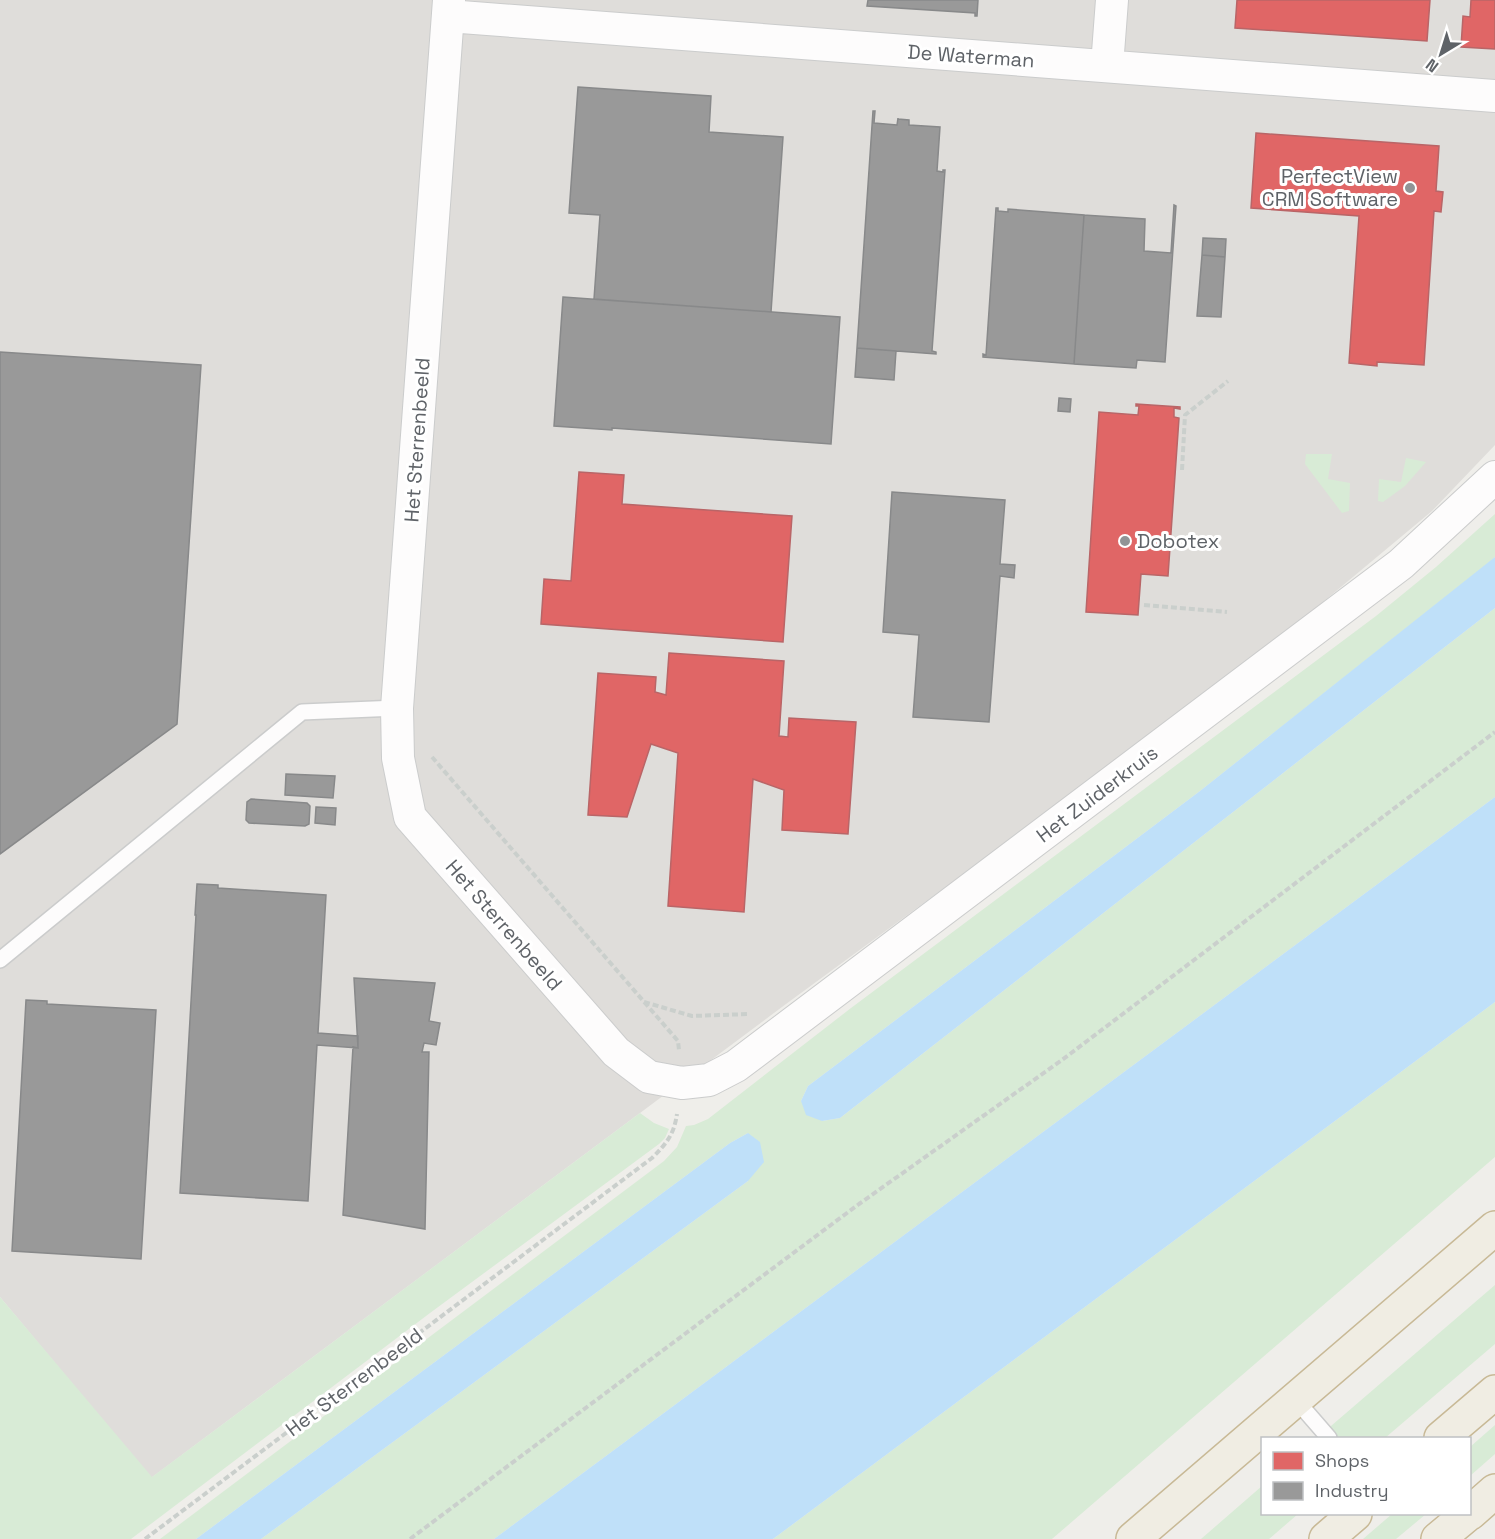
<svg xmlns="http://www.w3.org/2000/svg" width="1495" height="1539" font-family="'Space Grotesk',sans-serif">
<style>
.industrial{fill:#dfddda}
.green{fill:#d8ebd6}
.water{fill:#bfe0f9}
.shops{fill:#e06666;stroke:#b96567;stroke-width:1.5}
.industry{fill:#999;stroke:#88898a;stroke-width:1.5}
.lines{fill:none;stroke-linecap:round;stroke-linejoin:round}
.service-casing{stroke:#cbcccc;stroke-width:18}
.minor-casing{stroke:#cbcccc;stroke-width:34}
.motorway-casing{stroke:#c8b996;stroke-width:36}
.path{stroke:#cacfcc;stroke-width:4;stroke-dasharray:6 3;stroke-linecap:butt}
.service{stroke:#fdfcfc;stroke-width:15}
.minor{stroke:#fdfcfc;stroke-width:32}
.motorway{stroke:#f0ede3;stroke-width:33}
.poi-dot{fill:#919496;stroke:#fff;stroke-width:2}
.labels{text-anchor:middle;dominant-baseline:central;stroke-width:6;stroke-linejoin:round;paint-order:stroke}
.street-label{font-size:20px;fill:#5f6368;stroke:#fff}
.poi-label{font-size:20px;fill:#5f6368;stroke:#fff;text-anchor:end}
</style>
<rect width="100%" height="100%" fill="#efeeea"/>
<!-- industrial -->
<path class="industrial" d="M 0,0 L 1495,0 L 1495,445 L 1432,511 L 1311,612 L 970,869 L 786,1004 L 151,1478 L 0,1297 Z"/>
<!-- green -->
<path class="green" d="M 1306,454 L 1332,454 L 1328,479 L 1350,483 L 1349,511 L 1342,513 L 1305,464 Z
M 1406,458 L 1426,462 L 1405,486 L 1383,502 L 1378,501 L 1379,479 L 1401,482 Z
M 1495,514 L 1495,557 L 1491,561 L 1200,791 L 808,1086 L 801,1101 L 822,1121 L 840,1118 L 1495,608 L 1495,797 L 494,1539 L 261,1539 L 748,1181 L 748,1133 L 730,1143 L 196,1539 L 160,1539 L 664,1161 L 677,1147 L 686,1126 L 694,1125 L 708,1119 L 851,1008 L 1376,616 L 1436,567 Z
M 1495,1002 L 1495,1157 L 1052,1539 L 773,1539 Z
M 640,1113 L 654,1123 L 669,1129 L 665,1138 L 659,1144 L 430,1313 L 131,1539 L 0,1539 L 0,1297 L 152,1477 Z
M 1495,1285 L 1495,1344 L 1385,1438 L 1317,1438 Z
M 1495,1425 L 1495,1454 L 1470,1476 L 1470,1447 Z
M 1262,1486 L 1262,1514 L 1298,1514 L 1269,1539 L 1201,1539 Z
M 1392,1514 L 1426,1514 L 1396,1539 L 1363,1539 Z"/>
<!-- water -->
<path class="water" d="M 1495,557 L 1495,608 L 840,1118 L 822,1121 L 806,1115 L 801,1101 L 808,1086 L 1200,791 Z
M 1495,797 L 1495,1002 L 773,1539 L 494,1539 Z
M 748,1133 L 760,1142 L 764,1162 L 748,1181 L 261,1539 L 196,1539 L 730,1143 Z"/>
<!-- shops -->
<path class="shops" d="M 1237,0 L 1430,0 L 1427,41 L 1235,28 Z
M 1471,0 L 1495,0 L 1495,49 L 1461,47 L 1463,16 L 1470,17 Z
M 1256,133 L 1439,146 L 1436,191 L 1443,192 L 1441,212 L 1434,211 L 1424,365 L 1377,362 L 1377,366 L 1349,363 L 1359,216 L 1251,208 Z
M 1136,404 L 1180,407 L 1180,409 L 1174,408 L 1174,417 L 1179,418 L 1168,576 L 1141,574 L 1138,615 L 1086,612 L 1099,412 L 1138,415 L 1139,406 L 1136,406 Z
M 579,472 L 624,475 L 622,504 L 792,516 L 783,642 L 541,624 L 544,579 L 571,581 Z
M 669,653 L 784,661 L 779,736 L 788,737 L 789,718 L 856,722 L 848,834 L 782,830 L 784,790 L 753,779 L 744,912 L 668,906 L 678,753 L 651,744 L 627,817 L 588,815 L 598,673 L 656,677 L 655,692 L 666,695 Z"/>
<!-- industry -->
<path class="industry" d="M 868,0 L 978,0 L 977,16 L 975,16 L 975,13 L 867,6 Z
M 578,87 L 711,96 L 709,132 L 783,137 L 771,312 L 594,299 L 600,215 L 569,213 Z
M 873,111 L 875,111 L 874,123 L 897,125 L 898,118 L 898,119 L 909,120 L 909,125 L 940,127 L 937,171 L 943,172 L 943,170 L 945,170 L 932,351 L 936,352 L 936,354 L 857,348 Z
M 1174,205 L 1176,206 L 1165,362 L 1137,360 L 1136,368 L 1074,364 L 1084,215 L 1145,219 L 1144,251 L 1171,253 Z
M 996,208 L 998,208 L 998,211 L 1008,212 L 1008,209 L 1084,215 L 1074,364 L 983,357 L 983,354 L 986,355 Z
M 1203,238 L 1226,239 L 1225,257 L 1202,255 Z
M 1202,255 L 1225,257 L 1221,317 L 1197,316 Z
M 563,297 L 840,317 L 831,444 L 612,428 L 612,430 L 554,426 Z
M 857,348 L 896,351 L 894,380 L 855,377 Z
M 0,352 L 201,365 L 177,724 L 0,854 Z
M 1059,398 L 1071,399 L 1070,412 L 1058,411 Z
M 892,492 L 1005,500 L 1000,564 L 1015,565 L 1014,578 L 1000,576 L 989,722 L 913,717 L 919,635 L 883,632 Z
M 286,774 L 335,776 L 333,798 L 285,795 Z
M 251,799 L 307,803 L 310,806 L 309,824 L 305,826 L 249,823 L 246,820 L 247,802 Z
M 316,807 L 336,808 L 335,825 L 315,823 Z
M 197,884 L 218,885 L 218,888 L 326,895 L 318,1033 L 358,1036 L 358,1048 L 317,1045 L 308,1201 L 180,1193 L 196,915 L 195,915 Z
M 354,978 L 435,983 L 429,1021 L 440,1023 L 436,1045 L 424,1043 L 422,1052 L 429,1052 L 425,1229 L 343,1215 L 353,1047 L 358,1048 Z
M 26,1000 L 47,1001 L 47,1004 L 156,1010 L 141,1259 L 12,1251 Z"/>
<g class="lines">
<defs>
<path id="service" d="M 0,960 L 302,712 L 397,708
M 1296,1400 L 1329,1438"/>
<path id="minor" d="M 449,0 L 397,708 L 398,758 L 410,817 L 616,1052 L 649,1077 L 682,1083 L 709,1080 L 736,1066 L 1401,564 L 1495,477
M 448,16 L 1495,96
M 1107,66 L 1112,0"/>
<path id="motorway" d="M 1441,1438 L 1495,1392
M 1470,1513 L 1495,1491
M 1133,1539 L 1495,1228
M 1326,1539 L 1355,1514
M 1438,1539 L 1468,1514"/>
</defs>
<!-- service casing -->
<use href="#service" class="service-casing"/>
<!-- minor casing -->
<use href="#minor" class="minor-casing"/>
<!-- motorway casing -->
<use href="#motorway" class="motorway-casing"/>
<!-- path -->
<path class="path" d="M 1182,470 L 1185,415 L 1228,381
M 1144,605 L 1227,612
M 432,757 L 678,1041 L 679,1050
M 644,1002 L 692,1016 L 749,1014
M 145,1539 L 652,1158 C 666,1144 674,1135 677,1114
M 410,1539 L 859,1204 L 1062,1060 L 1495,732"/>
<!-- service -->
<use href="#service" class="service"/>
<!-- minor -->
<use href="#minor" class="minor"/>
<!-- motorway -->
<use href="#motorway" class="motorway"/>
</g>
<!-- markers -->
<g class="poi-dot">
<circle cx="1410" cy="188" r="6"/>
<circle cx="1125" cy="541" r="6"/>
</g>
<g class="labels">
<!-- street labels -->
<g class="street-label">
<text transform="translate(971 56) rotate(4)">De Waterman</text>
<text transform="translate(417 440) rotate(-86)">Het Sterrenbeeld</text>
<text transform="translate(1097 794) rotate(-37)">Het Zuiderkruis</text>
<text transform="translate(504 925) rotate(49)">Het Sterrenbeeld</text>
<text transform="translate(354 1382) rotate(-37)">Het Sterrenbeeld</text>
</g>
<!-- poi labels -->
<g class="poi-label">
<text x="1398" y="176">PerfectView<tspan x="1398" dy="23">CRM Software</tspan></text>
<text x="1137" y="541" text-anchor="start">Dobotex</text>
</g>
</g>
<!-- legend -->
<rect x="1261" y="1437" width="210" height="78" fill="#ffffff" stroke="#bfc1c3" stroke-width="1.5"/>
<rect x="1273" y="1452" width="30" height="18" fill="#e06666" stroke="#bfc1c3" stroke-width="1.5"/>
<text x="1315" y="1467" font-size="18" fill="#5f6368">Shops</text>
<rect x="1273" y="1482" width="30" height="18" fill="#999999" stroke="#bfc1c3" stroke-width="1.5"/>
<text x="1315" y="1497" font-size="18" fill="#5f6368">Industry</text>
<!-- north arrow -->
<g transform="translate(1441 54) rotate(218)" stroke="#ffffff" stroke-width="4.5" paint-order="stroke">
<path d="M0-4.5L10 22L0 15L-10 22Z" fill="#5f6368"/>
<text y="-9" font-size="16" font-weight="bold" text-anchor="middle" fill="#5f6368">N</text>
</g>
</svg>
